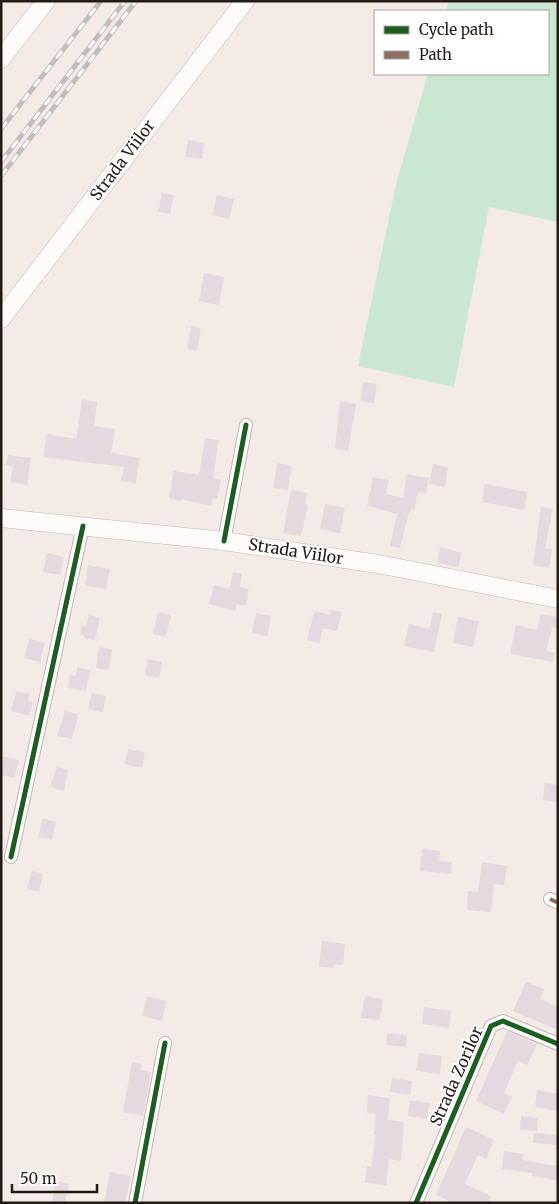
<svg xmlns="http://www.w3.org/2000/svg" width="559" height="1204" font-family="Merriweather,serif">
<style>
.green{fill:#cae7d1}
.building{fill:#e5d8df}
.lines{fill:none;stroke-linecap:round;stroke-linejoin:round}
.street-casing{stroke:#c1b7b2;stroke-width:14}
.secondary-casing{stroke:#c1b7b2;stroke-width:19}
.street{stroke:#fefcfb;stroke-width:12}
.secondary{stroke:#fefcfb;stroke-width:18}
.rail-casing{stroke:#c1bebc;stroke-width:5}
.rail{stroke:#fff;stroke-width:3;stroke-dasharray:9;stroke-linecap:butt}
.quiet{stroke:#8d6e63;stroke-width:4;stroke-dasharray:8 4;stroke-linecap:butt}
.cycleway-casing{stroke:#fff;stroke-width:8}
.cycleway{stroke:#1b5e20;stroke-width:5}
.labels{text-anchor:middle;dominant-baseline:central;stroke-width:4;stroke-linejoin:round;paint-order:stroke}
.street-label{font-size:16px;fill:#251b15;stroke:#fff}
</style>
<rect width="100%" height="100%" fill="#f5ebe6"/>
<!-- green -->
<path class="green" d="M 449,1 L 558,1 L 558,222 L 489,207 L 454,387 L 358,366 L 396,184 L 428,74 L 548,74 L 548,11 L 446,11 Z"/>
<!-- building -->
<path class="building" d="M 188,140 L 204,143 L 202,159 L 185,157 Z
M 162,193 L 174,195 L 170,214 L 158,212 Z
M 217,195 L 234,199 L 229,219 L 212,215 Z
M 204,273 L 224,277 L 219,305 L 199,301 Z
M 191,326 L 201,328 L 197,351 L 187,349 Z
M 363,382 L 377,384 L 374,403 L 360,401 Z
M 82,399 L 97,402 L 94,426 L 115,429 L 111,453 L 140,458 L 136,483 L 121,481 L 124,467 L 43,457 L 47,434 L 76,439 Z
M 340,401 L 356,404 L 348,451 L 335,449 Z
M 205,438 L 219,440 L 213,478 L 221,480 L 217,499 L 212,498 L 211,506 L 181,499 L 181,501 L 169,498 L 174,471 L 199,475 Z
M 8,455 L 31,458 L 27,485 L 10,482 L 13,466 L 6,465 Z
M 277,463 L 292,466 L 288,490 L 273,488 Z
M 433,464 L 448,467 L 445,487 L 429,484 Z
M 407,474 L 429,478 L 426,493 L 418,492 L 414,510 L 411,509 L 408,516 L 400,548 L 390,546 L 397,514 L 367,506 L 373,477 L 389,480 L 386,494 L 403,498 Z
M 485,484 L 527,492 L 524,510 L 482,502 Z
M 291,490 L 307,493 L 305,504 L 308,505 L 301,536 L 283,533 Z
M 325,504 L 345,508 L 340,533 L 320,529 Z
M 541,507 L 553,509 L 545,548 L 552,549 L 549,568 L 533,565 Z
M 440,547 L 462,553 L 458,567 L 437,563 Z
M 47,553 L 64,557 L 60,575 L 43,572 Z
M 88,565 L 110,569 L 106,589 L 85,585 Z
M 233,572 L 242,574 L 240,587 L 249,589 L 246,606 L 237,604 L 235,611 L 209,604 L 214,585 L 230,589 Z
M 331,610 L 342,612 L 337,631 L 323,628 L 319,643 L 307,640 L 314,611 L 330,615 Z
M 433,612 L 442,614 L 434,652 L 404,646 L 409,624 L 430,629 Z
M 158,613 L 171,615 L 166,637 L 153,634 Z
M 256,613 L 271,616 L 267,636 L 252,633 Z
M 541,614 L 558,617 L 558,629 L 552,627 L 546,651 L 555,653 L 553,662 L 510,654 L 516,625 L 537,630 Z
M 89,615 L 100,618 L 95,640 L 84,638 L 84,635 L 80,634 L 82,625 L 86,626 Z
M 458,617 L 479,621 L 473,647 L 453,643 Z
M 29,639 L 45,643 L 40,662 L 24,658 Z
M 99,647 L 112,649 L 109,670 L 96,668 Z
M 148,659 L 162,662 L 159,678 L 145,675 Z
M 77,667 L 90,670 L 86,691 L 68,688 L 70,675 L 76,676 Z
M 16,691 L 30,694 L 28,701 L 33,702 L 29,716 L 11,711 Z
M 92,693 L 106,696 L 103,712 L 88,709 Z
M 65,711 L 78,714 L 72,739 L 57,736 Z
M 128,749 L 145,752 L 142,768 L 125,764 Z
M 3,756 L 19,760 L 14,778 L 1,775 Z
M 57,767 L 68,770 L 64,791 L 50,787 Z
M 545,783 L 558,785 L 558,802 L 543,800 Z
M 43,818 L 56,822 L 52,840 L 38,837 Z
M 422,849 L 440,851 L 439,861 L 452,862 L 451,874 L 420,871 Z
M 482,862 L 507,866 L 504,885 L 494,884 L 491,912 L 467,910 L 468,891 L 478,892 Z
M 32,871 L 43,874 L 39,892 L 27,889 Z
M 322,941 L 345,944 L 343,965 L 335,964 L 334,968 L 319,967 Z
M 526,982 L 544,989 L 540,999 L 558,1007 L 558,1030 L 513,1011 Z
M 147,996 L 166,1001 L 162,1021 L 142,1016 Z
M 365,996 L 383,999 L 380,1020 L 361,1018 Z
M 424,1007 L 451,1011 L 449,1028 L 422,1024 Z
M 507,1031 L 537,1044 L 527,1065 L 518,1061 L 504,1093 L 512,1097 L 504,1114 L 476,1101 Z
M 387,1033 L 407,1035 L 406,1047 L 386,1045 Z
M 419,1053 L 442,1056 L 440,1074 L 416,1071 Z
M 132,1062 L 142,1064 L 140,1070 L 151,1072 L 143,1116 L 123,1112 Z
M 392,1078 L 412,1081 L 410,1095 L 390,1092 Z
M 537,1090 L 558,1094 L 558,1111 L 535,1107 Z
M 368,1095 L 390,1098 L 388,1120 L 404,1122 L 401,1161 L 389,1159 L 386,1185 L 365,1183 L 367,1166 L 371,1167 L 376,1135 L 374,1135 L 376,1114 L 367,1113 Z
M 410,1100 L 430,1103 L 427,1119 L 408,1116 Z
M 521,1116 L 538,1118 L 537,1131 L 520,1130 Z
M 466,1127 L 494,1140 L 486,1159 L 478,1155 L 465,1184 L 491,1196 L 488,1203 L 453,1203 L 436,1195 Z
M 534,1133 L 558,1135 L 558,1145 L 533,1143 Z
M 504,1151 L 523,1154 L 522,1160 L 558,1166 L 556,1180 L 532,1176 L 533,1173 L 502,1169 Z
M 110,1172 L 131,1176 L 125,1203 L 104,1203 Z
M 56,1181 L 69,1184 L 65,1203 L 52,1203 Z"/>
<g class="lines">
<defs>
<path id="street" d="M 224,541 L 246,425
M 11,857 L 83,526
M 550,899 L 558,903
M 135,1203 L 165,1043
M 416,1203 L 491,1026 L 503,1021 L 558,1044"/>
<path id="secondary" d="M 1,59 L 46,1
M 1,319 L 245,1
M 1,518 L 224,541 L 378,564 L 558,599"/>
</defs>
<!-- street casing -->
<use href="#street" class="street-casing"/>
<!-- secondary casing -->
<use href="#secondary" class="secondary-casing"/>
<!-- street -->
<use href="#street" class="street"/>
<!-- secondary -->
<use href="#secondary" class="secondary"/>
<defs>
<path id="rail" d="M 1,129 L 101,1
M 1,162 L 125,1
M 1,176 L 136,1"/>
</defs>
<!-- rail casing -->
<use href="#rail" class="rail-casing"/>
<!-- rail -->
<use href="#rail" class="rail"/>
<!-- quiet -->
<path class="quiet" d="M 550,899 L 558,903"/>
<defs>
<path id="cycleway" d="M 224,541 L 246,425
M 11,857 L 83,526
M 135,1203 L 165,1043
M 416,1203 L 491,1026 L 503,1021 L 558,1044"/>
</defs>
<!-- cycleway casing -->
<use href="#cycleway" class="cycleway-casing"/>
<!-- cycleway -->
<use href="#cycleway" class="cycleway"/>
</g>
<g class="labels">
<!-- street labels -->
<g class="street-label">
<text transform="translate(122 160) rotate(-53)">Strada Viilor</text>
<text transform="translate(296 551) rotate(9)">Strada Viilor</text>
<text transform="translate(456 1076) rotate(-66)">Strada Zorilor</text>
</g>
</g>
<!-- border -->
<rect width="559" height="1204" fill="none" stroke="#251b15" stroke-width="5"/>
<!-- legend -->
<rect x="374" y="10" width="175" height="65" fill="#ffffff" stroke="#a8a4a1"/>
<rect x="384" y="26" width="25" height="8" fill="#1b5e20" stroke="#a8a4a1"/>
<text x="419" y="35" font-size="15" fill="#251b15">Cycle path</text>
<rect x="384" y="51" width="25" height="8" fill="#8d6e63" stroke="#a8a4a1"/>
<text x="419" y="60" font-size="15" fill="#251b15">Path</text>
<!-- scale -->
<path d="M12 1184v8h85v-8" fill="none" stroke="#251b15" stroke-width="2.5"/>
<text x="20" y="1184" font-size="15" fill="#251b15" stroke="#ffffff" stroke-width="4" paint-order="stroke">50 m</text>
</svg>
